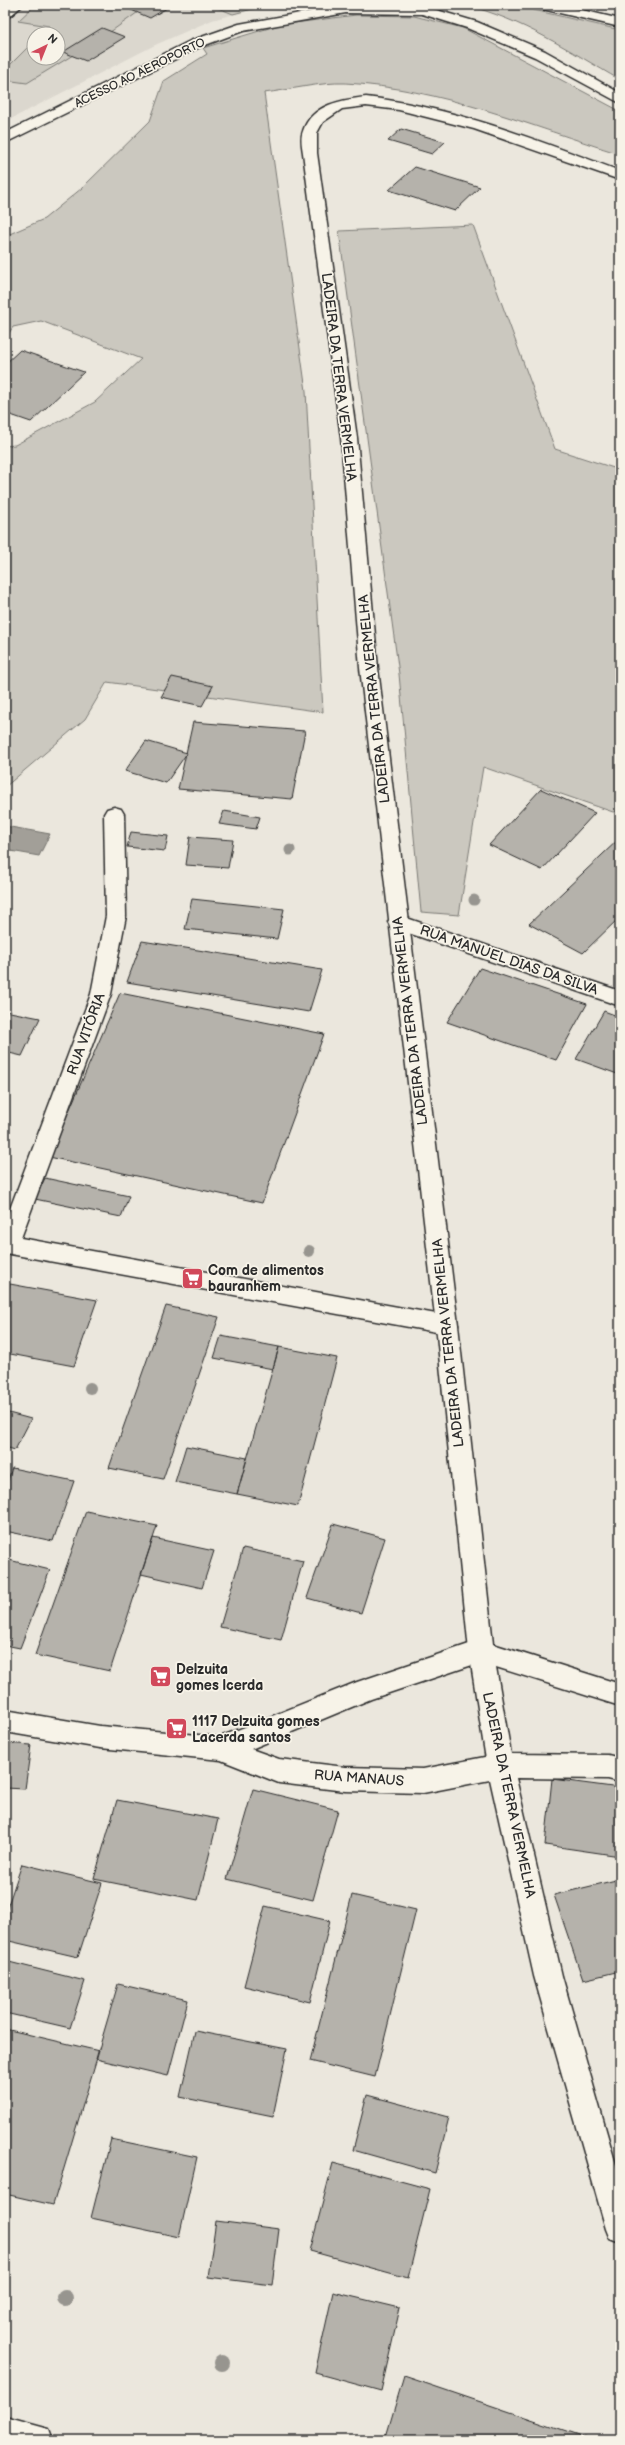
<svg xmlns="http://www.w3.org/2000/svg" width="625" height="2445" font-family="'Balsamiq Sans',sans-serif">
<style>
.built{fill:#dbd7ce;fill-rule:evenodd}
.green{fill:#cbc8bf;stroke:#7b7a75}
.water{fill:#a29f98;stroke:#72716c}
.building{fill:#b5b2ab;stroke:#2b2b2b}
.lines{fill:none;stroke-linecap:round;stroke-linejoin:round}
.service-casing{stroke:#2b2b2b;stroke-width:3}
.minor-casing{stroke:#2b2b2b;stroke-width:3}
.tertiary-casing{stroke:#2b2b2b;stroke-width:3}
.secondary-casing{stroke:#2b2b2b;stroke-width:3}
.service{fill:#f7f3e8;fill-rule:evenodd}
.minor{fill:#f7f3e8;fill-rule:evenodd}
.tertiary{fill:#f7f3e8;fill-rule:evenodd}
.secondary{fill:#f7f3e8;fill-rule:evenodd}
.tree{fill:#97958f}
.labels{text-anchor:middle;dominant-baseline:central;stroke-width:3.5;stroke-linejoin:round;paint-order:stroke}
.far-street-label{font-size:12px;fill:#2b2b2b;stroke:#f7f3e8}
.street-label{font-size:14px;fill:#2b2b2b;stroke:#f7f3e8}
.poi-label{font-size:14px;font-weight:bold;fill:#2b2b2b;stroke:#f7f3e8;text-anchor:start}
</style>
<rect width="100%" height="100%" fill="#ebe7dd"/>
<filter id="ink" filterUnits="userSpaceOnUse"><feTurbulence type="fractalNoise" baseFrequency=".025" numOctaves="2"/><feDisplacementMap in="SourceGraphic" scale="8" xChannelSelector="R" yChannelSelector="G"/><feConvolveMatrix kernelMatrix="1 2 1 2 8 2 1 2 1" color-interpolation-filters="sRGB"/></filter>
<g filter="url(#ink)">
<!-- built -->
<path class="built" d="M 5,5 L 268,5 L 212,20 L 155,45 L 5,122 ZM 34,34 L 58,34 L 58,58 L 34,58 Z"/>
<!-- green -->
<path class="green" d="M 35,5 L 148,5 L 106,35 L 27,83 L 5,80 L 5,70 L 34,41 L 34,58 L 58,58 L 58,34 L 41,34 L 49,26 L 18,21 Z
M 211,5 L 268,5 L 233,14 Z
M 465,5 L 512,5 L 620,30 L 620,80 C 570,51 522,19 465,5 Z
M 356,15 L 414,16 L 463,28 L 620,111 L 620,154 C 530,126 441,88 345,83 C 321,82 289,90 264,93 L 306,391 L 323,712 L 107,682 L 85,719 L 5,787 L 5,446 L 15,445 L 95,402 L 141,359 L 41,321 L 13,327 L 5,339 L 5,236 L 44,219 L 82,188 L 150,121 L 164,81 L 207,54 L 203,48 L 279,25 Z
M 473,225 L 555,449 L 620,470 L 620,810 L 613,812 L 483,767 L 459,915 L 421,912 L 399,674 L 339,231 Z"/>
<!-- water -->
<path class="water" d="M 5,826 L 50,834 L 39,856 L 5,850 Z"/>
<!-- building -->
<path class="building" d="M 135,5 L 172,5 L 150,18 L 129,9 Z
M 102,28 L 125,37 L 86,61 L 63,52 Z
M 401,129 L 445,142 L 432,154 L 388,141 Z
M 415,167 L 480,187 L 455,211 L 389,190 Z
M 20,350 L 84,372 L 31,422 L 5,413 L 5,364 Z
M 172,677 L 213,686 L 202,706 L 161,697 Z
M 193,722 L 305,731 L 292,799 L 178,789 Z
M 146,741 L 187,753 L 166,783 L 125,771 Z
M 541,789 L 595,813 L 542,870 L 489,845 Z
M 224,811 L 260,817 L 256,829 L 219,824 Z
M 131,832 L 168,836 L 165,851 L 127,847 Z
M 190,837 L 233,840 L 228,868 L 186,865 Z
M 620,838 L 620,917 L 583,953 L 529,924 Z
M 192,899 L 284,909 L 277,939 L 185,929 Z
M 142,941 L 322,970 L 309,1012 L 127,982 Z
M 480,968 L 587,1004 L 556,1060 L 447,1022 Z
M 120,993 L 324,1034 L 262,1203 L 49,1157 Z
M 5,1011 L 40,1018 L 22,1056 L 5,1052 Z
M 604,1011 L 620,1017 L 620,1075 L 576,1059 Z
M 45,1178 L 129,1196 L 121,1217 L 35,1199 Z
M 10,1284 L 97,1300 L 74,1366 L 5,1353 L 5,1298 Z
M 166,1306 L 219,1317 L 163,1479 L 109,1468 Z
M 221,1336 L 279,1347 L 273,1369 L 214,1358 Z
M 279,1347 L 337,1358 L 298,1506 L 237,1494 Z
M 5,1412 L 31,1419 L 15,1450 L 5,1447 Z
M 186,1446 L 247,1458 L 237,1494 L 175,1482 Z
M 12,1468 L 74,1481 L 53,1541 L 5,1531 L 5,1489 Z
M 86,1511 L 157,1526 L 110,1671 L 35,1655 Z
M 333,1524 L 385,1538 L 361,1613 L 307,1598 Z
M 153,1538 L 214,1551 L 202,1588 L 141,1574 Z
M 243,1548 L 303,1561 L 281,1640 L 220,1627 Z
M 5,1559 L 50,1570 L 20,1648 L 5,1645 Z
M 5,1743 L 31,1745 L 25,1789 L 5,1788 Z
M 552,1779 L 620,1788 L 620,1856 L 545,1845 Z
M 253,1789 L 338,1810 L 313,1900 L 227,1879 Z
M 117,1800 L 218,1819 L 198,1900 L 94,1879 Z
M 22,1864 L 102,1883 L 78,1957 L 5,1940 L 5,1914 Z
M 620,1879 L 620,1971 L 583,1980 L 554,1895 Z
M 352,1895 L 416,1910 L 375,2077 L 310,2061 Z
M 265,1906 L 330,1921 L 310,2002 L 244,1986 Z
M 5,1961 L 85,1981 L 70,2028 L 5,2013 Z
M 118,1984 L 188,2000 L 168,2076 L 96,2059 Z
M 5,2029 L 99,2051 L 53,2205 L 5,2194 Z
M 195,2031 L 287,2049 L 273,2116 L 180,2097 Z
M 367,2095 L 449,2117 L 435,2173 L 353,2150 Z
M 111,2139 L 197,2157 L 179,2237 L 91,2218 Z
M 333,2163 L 430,2189 L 408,2278 L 310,2251 Z
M 216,2221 L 279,2229 L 272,2285 L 208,2277 Z
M 333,2292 L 400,2308 L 381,2391 L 315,2373 Z
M 404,2376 L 593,2440 L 385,2440 Z"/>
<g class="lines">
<defs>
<path id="service" d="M 7,5 L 23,5 L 10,16 L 5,17 L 5,6 Z
M 536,5 L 561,5 L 620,19 L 620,27 L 538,8 Z"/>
<path id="minor" d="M 114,807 L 121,809 L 124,814 L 126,916 L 111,994 L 21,1238 L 447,1316 L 455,1319 L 458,1325 L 455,1331 L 447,1334 L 5,1253 L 5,1222 L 91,994 L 106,916 L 104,814 L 107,809 Z
M 398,915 L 620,991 L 620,1006 L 391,927 L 388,922 L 391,917 Z
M 481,1640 L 490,1643 L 493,1651 L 490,1659 L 371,1699 L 251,1749 L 279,1759 L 345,1767 L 423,1769 L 500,1754 L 509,1758 L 513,1766 L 509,1774 L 500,1778 L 423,1793 L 345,1791 L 279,1783 L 221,1760 L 100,1748 L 5,1732 L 5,1710 L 100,1726 L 220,1737 L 357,1682 Z
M 5,2417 L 49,2429 L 53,2440 L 5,2440 Z"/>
<path id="tertiary" d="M 345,5 L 423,6 L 477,22 L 545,51 L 620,93 L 620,103 L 535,57 L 467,28 L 422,14 L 346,13 L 243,31 L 200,47 L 5,143 L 5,133 L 190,41 L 239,24 Z"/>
<path id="secondary" d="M 366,97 C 454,107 537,140 620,171 L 620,180 L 474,129 L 399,110 L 366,106 L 342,109 L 323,122 L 317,133 L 317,153 L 357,438 L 378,668 L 458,1325 L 493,1644 L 620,1684 L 620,1706 L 496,1667 L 511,1754 L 608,1755 L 620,1758 L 620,1782 L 608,1779 L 516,1778 L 562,1976 L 620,2179 L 620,2243 L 610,2239 L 606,2229 L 534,1976 L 487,1766 L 469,1651 L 436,1325 L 360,668 L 341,438 L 303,153 C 302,146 300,138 303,131 C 312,104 342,100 366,97 Z"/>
</defs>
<!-- service casing -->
<use href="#service" class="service-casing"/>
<!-- minor casing -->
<use href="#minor" class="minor-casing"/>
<!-- tertiary casing -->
<use href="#tertiary" class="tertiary-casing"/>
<!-- secondary casing -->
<use href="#secondary" class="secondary-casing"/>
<!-- service -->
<use href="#service" class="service"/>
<!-- minor -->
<use href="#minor" class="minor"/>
<!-- tertiary -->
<use href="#tertiary" class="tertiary"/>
<!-- secondary -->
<use href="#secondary" class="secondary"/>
</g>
<!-- trees -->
<g class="tree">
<circle cx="290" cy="850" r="5.5"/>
<circle cx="474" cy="900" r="5.5"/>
<circle cx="309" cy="1251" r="6"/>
<circle cx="90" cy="1388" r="6"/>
<circle cx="65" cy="2298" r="8"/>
<circle cx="222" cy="2363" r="8"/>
</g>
</g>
<!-- icons -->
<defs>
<symbol id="supermarket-square" viewBox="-11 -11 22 22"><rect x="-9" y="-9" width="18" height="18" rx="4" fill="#d1495b" stroke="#f7f3e8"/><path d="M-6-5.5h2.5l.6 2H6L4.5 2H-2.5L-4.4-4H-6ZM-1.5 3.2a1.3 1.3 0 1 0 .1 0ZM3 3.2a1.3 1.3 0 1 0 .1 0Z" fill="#fff"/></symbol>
</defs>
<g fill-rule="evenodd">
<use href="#supermarket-square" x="180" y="1266" width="25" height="25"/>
<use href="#supermarket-square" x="148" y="1664" width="25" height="25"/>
<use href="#supermarket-square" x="164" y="1716" width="25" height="25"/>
</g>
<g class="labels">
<!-- far-street labels -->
<g class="far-street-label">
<text transform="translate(140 73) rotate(-26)">ACESSO AO AEROPORTO</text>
</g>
<!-- street labels -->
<g class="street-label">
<text transform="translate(339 377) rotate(83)">LADEIRA DA TERRA VERMELHA</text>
<text transform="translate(374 699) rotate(-96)">LADEIRA DA TERRA VERMELHA</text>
<text transform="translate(509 960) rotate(19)">RUA MANUEL DIAS DA SILVA</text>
<text transform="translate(410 1021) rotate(-97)">LADEIRA DA TERRA VERMELHA</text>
<text transform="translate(86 1034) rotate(-70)">RUA VITÓRIA</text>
<text transform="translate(448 1343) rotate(-96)">LADEIRA DA TERRA VERMELHA</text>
<text transform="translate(359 1778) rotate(4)">RUA MANAUS</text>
<text transform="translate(509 1795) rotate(78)">LADEIRA DA TERRA VERMELHA</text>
</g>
<!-- poi labels -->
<g class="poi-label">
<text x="208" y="1270">Com de alimentos<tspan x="208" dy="16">bauranhem</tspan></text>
<text x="176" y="1669">Delzuita<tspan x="176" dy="16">gomes lcerda</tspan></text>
<text x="192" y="1721">1117 Delzuita gomes<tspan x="192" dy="16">Lacerda santos</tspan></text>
</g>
</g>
<!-- margin -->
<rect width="625" height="2445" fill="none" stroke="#f7f3e8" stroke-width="20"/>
<rect x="10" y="10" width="605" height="2425" fill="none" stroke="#2b2b2b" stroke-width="1.5" filter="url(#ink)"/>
<!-- north arrow -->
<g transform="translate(46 46) rotate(43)"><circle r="19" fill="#f7f3e8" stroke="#a5a39c"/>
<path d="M0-3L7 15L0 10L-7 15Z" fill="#d1495b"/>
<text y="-6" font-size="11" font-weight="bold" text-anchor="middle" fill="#2b2b2b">N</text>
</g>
</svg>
